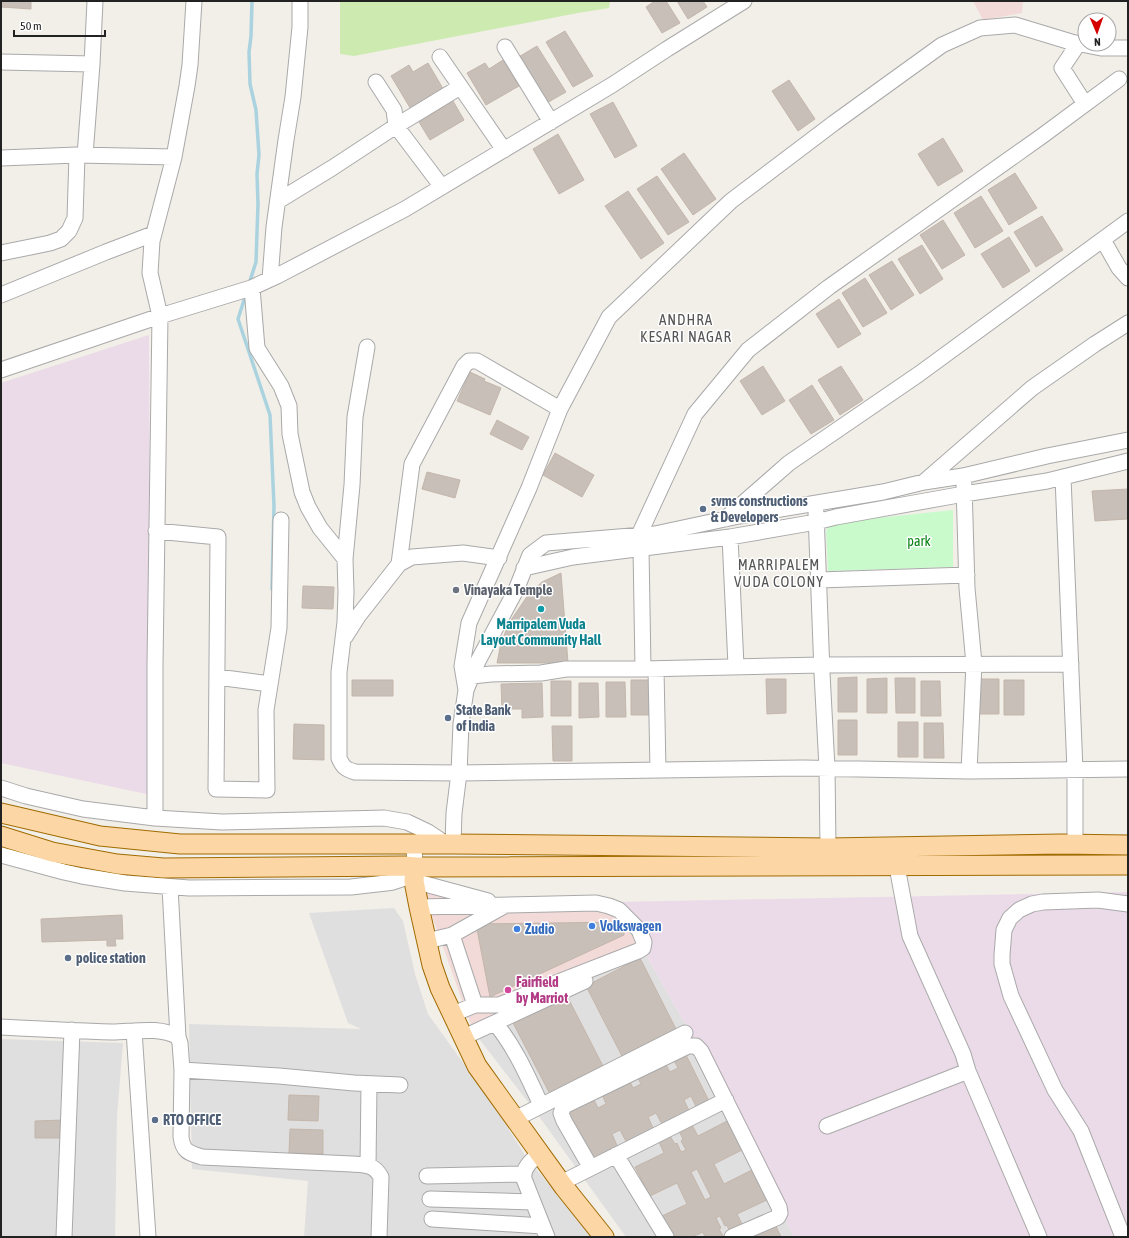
<svg xmlns="http://www.w3.org/2000/svg" width="1129" height="1238" font-family="'Asap Condensed',sans-serif">
<style>
.residential{fill:#e0dfdf}
.commercial{fill:#f2dad9}
.industrial{fill:#ebdbe8}
.grass{fill:#cdebb0}
.park{fill:#c8facc}
.lines{fill:none;stroke-linecap:round;stroke-linejoin:round}
.stream{stroke:#aad3df;stroke-width:3.5}
.building{fill:#c7bfb8;stroke:#c4b6ab;fill-rule:evenodd}
.minor-casing{stroke:#a9a9a9;stroke-width:17}
.major-casing{stroke:#a06b00;stroke-width:21}
.minor{stroke:#fff;stroke-width:15}
.major{stroke:#fcd6a4;stroke-width:19}
.service-dot{fill:#5c6f8a;stroke:#fff;stroke-width:1.5}
.worship-dot{fill:#6b7280;stroke:#fff;stroke-width:1.5}
.culture-dot{fill:#0f9aa8;stroke:#fff;stroke-width:1.5}
.shop-dot{fill:#3f7fe0;stroke:#fff;stroke-width:1.5}
.hotel-dot{fill:#d1479c;stroke:#fff;stroke-width:1.5}
.labels{text-anchor:middle;dominant-baseline:central;stroke-width:3;stroke-linejoin:round;paint-order:stroke}
.service-label{font-size:14px;font-weight:bold;fill:#4e5e75;stroke:#fff;text-anchor:start}
.park-label{font-size:14px;fill:#0c8416;stroke:#fff}
.worship-label{font-size:14px;font-weight:bold;fill:#5b616d;stroke:#fff;text-anchor:start}
.culture-label{font-size:14px;font-weight:bold;fill:#0d838f;stroke:#fff}
.shop-label{font-size:14px;font-weight:bold;fill:#366cbe;stroke:#fff;text-anchor:start}
.hotel-label{font-size:14px;font-weight:bold;fill:#b23c85;stroke:#fff;text-anchor:start}
.neighbourhood-label{font-size:15px;letter-spacing:1px;fill:#555;stroke:#fff}
</style>
<rect width="100%" height="100%" fill="#f2efe9"/>
<!-- residential -->
<path class="residential" d="M 394,908 L 403,921 L 415,974 L 428,1014 L 492,1103 L 525,1155 L 591,1237 L 304,1237 L 308,1181 L 192,1169 L 189,1024 L 361,1029 L 348,1023 L 309,913 Z
M 642,948 L 692,1036 L 794,1237 L 626,1237 L 538,1115 L 473,1031 Z
M 1,1039 L 123,1043 L 117,1116 L 115,1237 L 1,1237 Z"/>
<!-- commercial -->
<path class="commercial" d="M 973,1 L 1023,1 L 1022,13 L 983,20 Z
M 423,891 L 449,898 L 616,902 L 642,948 L 473,1031 Z"/>
<!-- industrial -->
<path class="industrial" d="M 149,335 L 151,795 L 1,763 L 1,383 Z
M 1128,892 L 1128,1237 L 794,1237 L 692,1036 L 616,902 Z"/>
<!-- grass -->
<path class="grass" d="M 340,1 L 610,1 L 609,8 L 578,13 L 354,56 L 340,54 Z"/>
<!-- park -->
<path class="park" d="M 953,510 L 953,567 L 828,571 L 826,531 L 829,526 L 859,520 Z"/>
<g class="lines">
<!-- stream -->
<path class="stream" d="M 249,284 L 256,262 L 258,204 L 257,174 L 259,155 L 256,110 L 250,84 L 249,52 L 251,36 L 252,1
M 246,294 L 238,319 L 270,415 L 274,506 L 272,589"/>
</g>
<!-- building -->
<path class="building" d="M 1,1 L 31,1 L 31,9 L 1,7 Z
M 655,1 L 666,1 L 680,23 L 662,33 L 646,7 Z
M 677,1 L 703,1 L 707,7 L 688,19 Z
M 565,31 L 593,76 L 573,87 L 546,42 Z
M 537,46 L 566,92 L 545,104 L 517,58 Z
M 503,60 L 519,86 L 486,105 L 467,73 L 485,63 L 489,69 Z
M 428,63 L 445,92 L 412,111 L 391,76 L 409,65 L 413,72 Z
M 789,80 L 815,119 L 798,131 L 772,91 Z
M 453,101 L 464,120 L 430,140 L 419,122 Z
M 613,102 L 637,146 L 615,158 L 590,114 Z
M 558,134 L 584,180 L 559,194 L 533,149 Z
M 943,138 L 963,171 L 938,186 L 918,154 Z
M 684,153 L 716,199 L 693,215 L 661,169 Z
M 1015,173 L 1037,208 L 1009,225 L 988,190 Z
M 657,176 L 689,222 L 668,235 L 637,189 Z
M 628,191 L 664,243 L 641,259 L 605,206 Z
M 981,196 L 1003,231 L 975,248 L 954,213 Z
M 1042,216 L 1063,250 L 1036,267 L 1014,232 Z
M 943,220 L 965,255 L 942,269 L 920,235 Z
M 1009,237 L 1030,271 L 1003,288 L 981,254 Z
M 922,245 L 943,279 L 920,294 L 898,259 Z
M 892,261 L 914,295 L 891,310 L 869,275 Z
M 865,278 L 887,313 L 863,327 L 842,293 Z
M 839,299 L 861,334 L 838,348 L 816,314 Z
M 763,366 L 785,401 L 762,415 L 740,381 Z
M 841,366 L 863,400 L 840,415 L 818,380 Z
M 470,372 L 485,379 L 484,381 L 501,388 L 490,415 L 457,401 Z
M 812,385 L 834,420 L 811,434 L 789,400 Z
M 497,420 L 529,437 L 522,450 L 490,434 Z
M 555,453 L 594,475 L 582,497 L 543,475 Z
M 427,472 L 460,480 L 455,498 L 422,489 Z
M 1128,489 L 1128,519 L 1095,521 L 1092,491 Z
M 561,573 L 568,663 L 497,663 L 501,643 L 509,623 L 528,595 L 542,582 Z
M 303,586 L 334,587 L 333,609 L 302,608 Z
M 857,677 L 857,712 L 838,712 L 838,678 Z
M 887,678 L 887,713 L 867,713 L 867,679 Z
M 895,678 L 915,678 L 915,713 L 896,713 Z
M 766,679 L 786,679 L 786,713 L 767,714 Z
M 979,679 L 999,679 L 999,714 L 979,714 Z
M 352,680 L 393,680 L 393,696 L 352,696 Z
M 631,680 L 651,680 L 651,715 L 631,715 Z
M 1004,680 L 1024,680 L 1024,715 L 1004,715 Z
M 551,681 L 571,681 L 571,716 L 551,716 Z
M 921,681 L 940,681 L 941,716 L 921,716 Z
M 606,682 L 625,682 L 626,717 L 606,717 Z
M 542,683 L 543,717 L 522,718 L 522,709 L 502,709 L 501,684 Z
M 579,683 L 598,683 L 599,717 L 579,718 Z
M 838,720 L 857,720 L 857,755 L 838,755 Z
M 898,722 L 918,722 L 918,757 L 898,757 Z
M 924,723 L 943,723 L 944,758 L 924,758 Z
M 294,724 L 324,725 L 324,760 L 293,759 Z
M 552,726 L 572,726 L 572,761 L 553,761 Z
M 122,915 L 123,939 L 115,939 L 116,946 L 107,946 L 107,940 L 42,942 L 41,919 Z
M 624,922 L 624,935 L 490,997 L 476,924 Z
M 640,958 L 678,1033 L 624,1060 L 586,986 Z
M 566,994 L 604,1068 L 551,1096 L 512,1021 Z
M 684,1051 L 711,1105 L 698,1111 L 691,1096 L 684,1100 L 691,1115 L 664,1128 L 656,1113 L 648,1117 L 655,1132 L 628,1145 L 620,1130 L 612,1134 L 619,1150 L 592,1163 L 565,1109 L 592,1096 L 598,1108 L 606,1104 L 601,1092 L 628,1078 L 633,1088 L 641,1084 L 636,1074 L 664,1061 L 670,1072 L 678,1068 L 672,1057 Z
M 289,1095 L 319,1096 L 318,1121 L 288,1120 Z
M 64,1120 L 64,1138 L 35,1138 L 35,1121 Z
M 727,1121 L 742,1150 L 714,1164 L 724,1184 L 752,1170 L 767,1200 L 737,1214 L 743,1226 L 730,1233 L 727,1225 L 725,1226 L 720,1216 L 716,1218 L 721,1228 L 719,1229 L 723,1236 L 721,1237 L 705,1237 L 703,1232 L 692,1237 L 670,1237 L 660,1217 L 687,1204 L 677,1183 L 650,1196 L 635,1167 L 664,1153 L 659,1142 L 670,1136 L 675,1144 L 677,1143 L 681,1152 L 686,1150 L 681,1141 L 683,1139 L 679,1131 L 692,1125 L 698,1136 ZM 697,1169 L 711,1197 L 705,1200 L 691,1172 Z
M 290,1129 L 323,1130 L 323,1154 L 289,1153 Z
M 774,1222 L 781,1237 L 745,1237 Z"/>
<g class="lines">
<defs>
<path id="minor" d="M 1078,44 L 1062,68 L 1085,104
M 505,47 L 551,122
M 440,57 L 504,150
M 1,62 L 92,64
M 376,82 L 394,110 L 396,126 L 442,187
M 85,155 L 92,64 L 95,1
M 1,158 L 77,155 L 174,157
M 278,201 L 332,168 L 396,126 L 460,87
M 1103,240 L 1119,268 L 1128,278
M 1,253 L 50,243 L 61,239 L 69,231 L 75,218 L 77,155
M 270,279 L 274,227 L 286,140 L 293,97 L 300,27 L 300,1
M 252,288 L 257,348 L 281,386 L 289,406 L 290,434 L 302,492 L 308,507 L 320,528 L 345,559 L 346,592 L 345,622 L 339,672 L 339,758 C 343,767 345,769 355,772 L 459,773 L 803,768 L 969,771 L 1128,769
M 1,295 L 106,252 L 153,234
M 1,370 L 160,316 L 251,288 L 277,276 L 405,209 L 612,85 L 667,49 L 744,1
M 1063,477 L 1075,770 L 1075,845
M 924,482 L 1032,388 L 1095,344 L 1128,323
M 964,485 L 967,588 L 974,664 L 969,771
M 816,513 L 822,673 L 827,768 L 828,848
M 725,519 L 789,463 L 919,374 L 1128,221
M 156,531 L 218,537 L 216,789 L 267,790 L 266,710 L 279,628 L 281,520
M 639,535 L 695,414 L 748,350 L 829,287 L 1042,136 L 1119,79
M 730,537 L 736,666
M 641,548 L 643,669
M 345,559 L 352,485 L 355,417 L 367,347
M 399,564 L 412,464 L 464,366 L 469,361 L 477,361 L 560,409
M 524,568 L 573,557 L 730,537 L 816,522 L 836,517 L 964,494 L 1047,481 L 1128,461
M 819,580 L 967,575
M 345,637 L 359,615 L 399,564 L 412,557 L 463,553 L 499,558
M 656,669 L 658,770
M 472,676 L 491,674 L 541,673 L 566,669 L 643,669 L 822,665 L 1071,664
M 217,677 L 270,684
M 466,690 L 462,666 L 469,623 L 529,488 L 560,409 L 609,317 L 731,201 L 834,123 L 942,45 L 980,28 L 1015,25 L 1071,42 L 1101,48 L 1128,48
M 1,788 L 26,796 L 83,809 L 155,818 L 222,822 L 384,818 L 407,822 L 428,832 L 446,844
M 155,818 L 155,665 L 160,316 L 150,273 L 152,241 L 174,157 L 187,86 L 190,65 L 194,1
M 453,844 L 454,813 L 459,773 L 461,724 L 466,690 L 478,661 L 516,590 L 530,555 L 546,543 L 655,534 L 739,516 L 883,492 L 924,482 L 963,476 L 1047,456 L 1128,440
M 1,855 L 64,872 L 82,876 L 125,883 L 189,888 L 351,887 L 386,883 L 393,882 L 402,879 L 415,867 L 414,845
M 895,856 L 910,936 L 963,1054 L 968,1071 L 1039,1237
M 414,881 L 488,901
M 170,887 L 178,1037
M 419,907 L 596,903 L 609,906 L 619,910 L 639,930 L 644,942 L 643,948 L 638,951 L 499,1005 L 475,1005 L 453,1014
M 452,935 L 504,906
M 427,941 L 452,935 L 475,1005
M 495,1023 C 515,1047 528,1077 541,1105
M 1,1027 C 38,1029 75,1031 112,1032 C 132,1032 160,1026 178,1037 L 180,1043 L 182,1070 L 181,1137 C 183,1152 189,1153 202,1157 L 352,1164 C 365,1165 374,1164 381,1177 L 379,1237
M 134,1031 L 148,1237
M 464,1037 L 585,981
M 182,1070 L 279,1076 L 354,1083 L 400,1085
M 515,1119 L 685,1033
M 827,1126 L 968,1071
M 540,1153 C 532,1160 522,1168 524,1179 L 547,1237
M 616,1155 L 666,1237
M 368,1166 L 369,1084
M 591,1168 L 564,1121 L 561,1113 L 564,1106 L 688,1046 L 696,1046 L 701,1051 L 779,1207 L 780,1213 L 778,1217 L 732,1237
M 427,1176 L 523,1174
M 561,1183 L 726,1100
M 430,1199 L 533,1202
M 432,1219 L 542,1226
M 64,1237 L 72,1030
M 1123,1237 L 1081,1131 L 1055,1090 L 1011,996 L 1002,964 L 1002,955 L 1004,930 L 1010,918 L 1019,910 L 1032,904 L 1043,902 L 1098,900 L 1128,904"/>
<path id="major" d="M 1,813 L 100,836 L 180,844 L 453,844 L 828,848 L 1061,844 L 1128,845
M 1,836 L 52,852 L 117,864 L 163,868 L 405,866 L 415,867 L 1128,865
M 415,867 L 414,881 L 419,907 L 432,965 L 440,988 L 477,1066 L 564,1187 L 604,1237"/>
</defs>
<!-- minor casing -->
<use href="#minor" class="minor-casing"/>
<!-- major casing -->
<use href="#major" class="major-casing"/>
<!-- minor -->
<use href="#minor" class="minor"/>
<!-- major -->
<use href="#major" class="major"/>
</g>
<!-- markers -->
<g class="service-dot">
<circle cx="703" cy="509" r="4"/>
<circle cx="448" cy="718" r="4"/>
<circle cx="68" cy="958" r="4"/>
<circle cx="155" cy="1120" r="4"/>
</g>
<circle class="worship-dot" cx="456" cy="590" r="4"/>
<circle class="culture-dot" cx="541" cy="609" r="4"/>
<g class="shop-dot">
<circle cx="592" cy="926" r="4"/>
<circle cx="517" cy="929" r="4"/>
</g>
<circle class="hotel-dot" cx="508" cy="990" r="4"/>
<g class="labels">
<!-- service labels -->
<g class="service-label">
<text x="711" y="501">svms constructions<tspan x="711" dy="16">&amp; Developers</tspan></text>
<text x="456" y="710">State Bank<tspan x="456" dy="16">of India</tspan></text>
<text x="76" y="958">police station</text>
<text x="163" y="1120">RTO OFFICE</text>
</g>
<!-- park labels -->
<g class="park-label">
<text x="919" y="541">park</text>
</g>
<!-- worship labels -->
<g class="worship-label">
<text x="464" y="590">Vinayaka Temple</text>
</g>
<!-- culture labels -->
<g class="culture-label">
<text x="541" y="624">Marripalem Vuda<tspan x="541" dy="16">Layout Community Hall</tspan></text>
</g>
<!-- shop labels -->
<g class="shop-label">
<text x="600" y="926">Volkswagen</text>
<text x="525" y="929">Zudio</text>
</g>
<!-- hotel labels -->
<g class="hotel-label">
<text x="516" y="982">Fairfield<tspan x="516" dy="16">by Marriot</tspan></text>
</g>
<!-- neighbourhood labels -->
<g class="neighbourhood-label">
<text x="686" y="319">ANDHRA<tspan x="686" dy="17">KESARI NAGAR</tspan></text>
<text x="779" y="564">MARRIPALEM<tspan x="779" dy="17">VUDA COLONY</tspan></text>
</g>
</g>
<!-- border -->
<rect width="1129" height="1238" fill="none" stroke="#222222" stroke-width="4"/>
<!-- north arrow -->
<g transform="translate(1097 32) rotate(178)"><circle r="19" fill="#ffffff" stroke="#a7a7a7"/>
<path d="M0-3L7 15L0 10L-7 15Z" fill="#d40000"/>
<text y="-6" font-size="11" font-weight="bold" text-anchor="middle" fill="#222222">N</text>
</g>
<!-- scale -->
<path d="M14 30v6h91v-6" fill="none" stroke="#222222" stroke-width="2"/>
<text x="20" y="30" font-size="12" fill="#222222" stroke="#ffffff" stroke-width="3" paint-order="stroke">50 m</text>
</svg>
